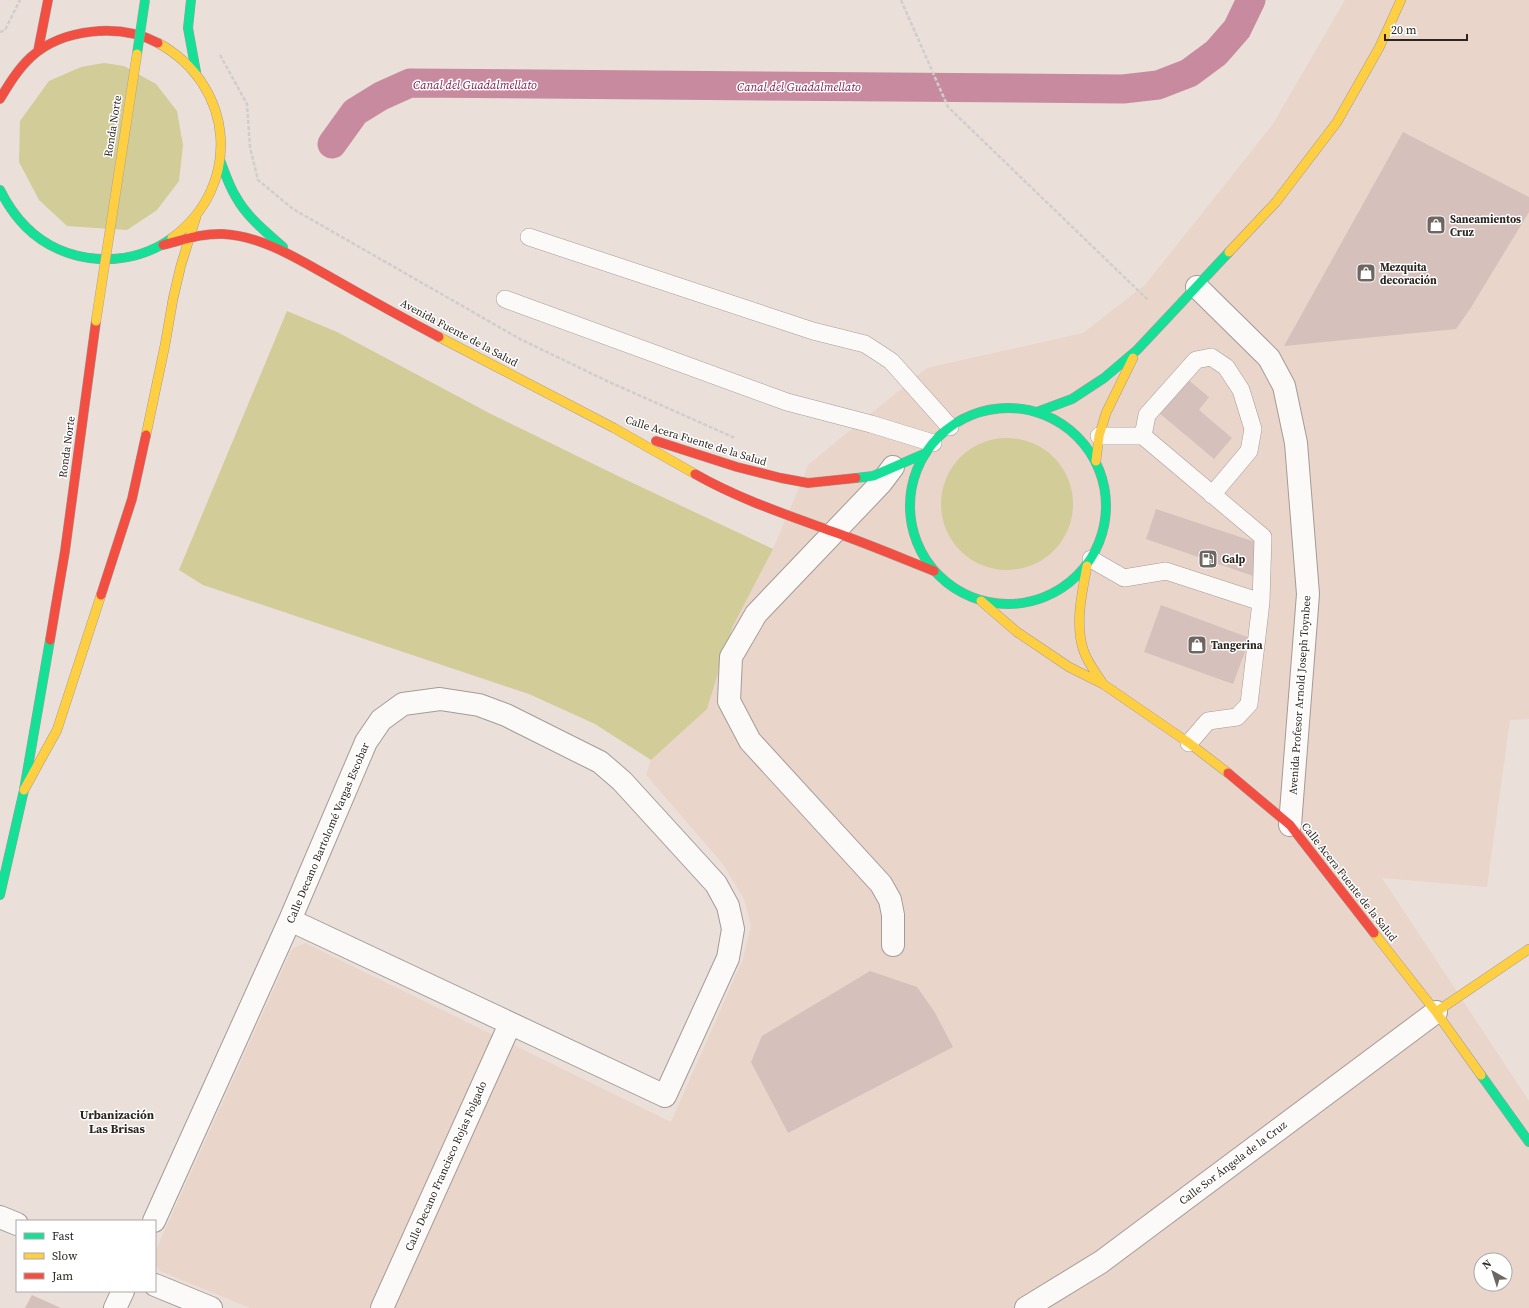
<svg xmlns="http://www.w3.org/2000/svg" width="1529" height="1308" font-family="'Source Serif 4',serif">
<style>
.built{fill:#e9d5ca;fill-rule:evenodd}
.green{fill:#d2cc99}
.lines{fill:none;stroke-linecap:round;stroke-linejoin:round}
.canal{stroke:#c88a9f;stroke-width:29}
.building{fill:#d6c0bc}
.lane-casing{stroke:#a49b96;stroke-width:18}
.street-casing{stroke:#a49b96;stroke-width:24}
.fast-casing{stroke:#a49b96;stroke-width:10}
.slow-casing{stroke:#a49b96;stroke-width:10}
.jam-casing{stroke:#a49b96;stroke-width:10}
.path{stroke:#d0cecc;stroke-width:2.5;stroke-dasharray:4 2;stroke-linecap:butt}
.lane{stroke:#fcfaf9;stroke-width:17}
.street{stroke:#fcfaf9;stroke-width:22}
.fast{stroke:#16e098;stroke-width:9}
.slow{stroke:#ffcf43;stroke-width:9}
.jam{stroke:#f24e42;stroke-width:9}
.fast-bridge-casing{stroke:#aea292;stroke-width:10;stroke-linecap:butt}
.slow-bridge-casing{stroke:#aea292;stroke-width:10;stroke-linecap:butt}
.fast-bridge{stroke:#16e098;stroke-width:9}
.slow-bridge{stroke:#ffcf43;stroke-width:9}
.labels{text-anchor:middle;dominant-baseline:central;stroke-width:3;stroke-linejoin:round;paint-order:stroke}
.street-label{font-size:11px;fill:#2c2520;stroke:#fff}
.poi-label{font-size:11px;font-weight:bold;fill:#2c2520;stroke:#fff;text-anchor:start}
.water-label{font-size:12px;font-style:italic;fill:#821c4d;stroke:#fff}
.neighbourhood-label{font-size:12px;font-weight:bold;fill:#2c2520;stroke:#fff}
</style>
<rect width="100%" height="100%" fill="#eadfd9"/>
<!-- built -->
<path class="built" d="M 1345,0 L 1529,0 L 1529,719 L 1510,720 L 1487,887 L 1382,878 L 1529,1101 L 1529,1308 L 250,1308 L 160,1271 L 155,1262 L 155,1252 L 292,949 L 305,943 L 671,1122 L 743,959 L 751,926 L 744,899 L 723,864 L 646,775 L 651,760 L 707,709 L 732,628 L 773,549 L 809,464 L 927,368 L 1083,333 L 1145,285 L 1273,124 ZM 1481,1260 L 1505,1260 L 1505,1284 L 1481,1284 Z"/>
<!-- green -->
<path class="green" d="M 104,63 L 124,66 L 156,84 L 177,111 L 183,145 L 179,181 L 157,210 L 127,230 L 67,226 L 39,200 L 19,162 L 20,121 L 49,81 L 81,67 Z
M 287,311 L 337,332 L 491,414 L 620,477 L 773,549 L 732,628 L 707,709 L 651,760 L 595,724 L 529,694 L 203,585 L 179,570 Z
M941 504a66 66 0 1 1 132 0a66 66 0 1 1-132 0Z"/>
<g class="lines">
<!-- canal -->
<path class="canal" d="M 332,144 L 355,112 L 381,96 L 410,83 L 1123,89 L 1158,85 L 1189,73 L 1216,53 L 1237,29 L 1251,0"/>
</g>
<!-- building -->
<path class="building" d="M 1403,132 L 1529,197 L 1529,212 L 1470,309 L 1456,329 L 1284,346 Z
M 1186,378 L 1209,397 L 1199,410 L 1232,438 L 1214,459 L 1158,412 Z
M 1156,509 L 1267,546 L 1256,577 L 1146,539 Z
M 1161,605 L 1250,638 L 1233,684 L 1144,652 Z
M 870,971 L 917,987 L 934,1011 L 953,1047 L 788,1133 L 751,1062 L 762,1036 Z
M 32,1295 L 61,1308 L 25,1308 Z"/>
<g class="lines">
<defs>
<path id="lane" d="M 529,237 L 813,331 L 865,344 L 891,361 L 950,427
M 505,299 L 787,402 L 871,424 L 933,443
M 1099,436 L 1143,436 L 1263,537 L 1261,602 L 1249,704 L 1237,717 L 1208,721 L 1189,743
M 1143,436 L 1147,415 L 1196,360 L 1211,357 L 1226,367 L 1241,390 L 1253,429 L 1249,451 L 1212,495
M 1091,559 L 1124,578 L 1166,571 L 1261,602"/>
<path id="street" d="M 1197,287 L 1269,358 L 1284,386 L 1296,443 L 1308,594 L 1290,825
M 893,467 L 881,483 L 756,614 L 731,657 L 729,701 L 750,741 L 881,884 L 890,900 L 893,915 L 893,945
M 0,1217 L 17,1224
M 154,1221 L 290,920 L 366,742 L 381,720 L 403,704 L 440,699 L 479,705 L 506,715 L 600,762 L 622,781 L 716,884 L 728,906 L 733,929 L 728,958 L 665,1096 L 290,920
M 155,1285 L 211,1308
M 115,1308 L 123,1291
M 382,1308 L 510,1024
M 1026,1308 L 1101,1262 L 1436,1012"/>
<path id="fast" d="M 191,0 L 188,28 L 196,72
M 220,160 C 225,173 229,186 236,197 C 247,217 266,232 283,247
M 0,190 C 7,204 15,216 26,227 C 64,265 128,270 172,238
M910 506a98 98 0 1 1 196 0a98 98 0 1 1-196 0Z
M 1037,412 L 1072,399 L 1104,378 L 1137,350 L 1229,252
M 856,478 L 873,476 L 926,453
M 0,895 L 24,790 L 50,640
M 1481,1075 L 1529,1142"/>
<path id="slow" d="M 158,43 C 235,85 243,186 172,238
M 1229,252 L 1276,202 L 1337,122 L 1379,48 L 1401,0
M 439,337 L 614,428 L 695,474
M 146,435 L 165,345 L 173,299 L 181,265 L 196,217
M 1096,461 L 1099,436 L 1106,413 L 1133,358
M 1087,566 C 1082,593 1075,622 1083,649 C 1087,662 1096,673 1103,684
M 981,601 L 1017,632 L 1069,667 L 1103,684 L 1189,743 L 1228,773
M 24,790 L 57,730 L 101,595
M 1374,933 L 1436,1012 L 1481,1075
M 1436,1012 L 1529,949"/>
<path id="jam" d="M 38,51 L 48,0
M 0,99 C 9,84 18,69 31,57 C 63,28 120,23 158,43
M 163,245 C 183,240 202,233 223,234 C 262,236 298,259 332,278 C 367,298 403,318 439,337
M 656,441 L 737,467 L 781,478 L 808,483 L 856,478
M 695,474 C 739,499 787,515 834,532 C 868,544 901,558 934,571
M 101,595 L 132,499 L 146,435
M 50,640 L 65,551 L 96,321
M 1228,773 L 1290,825 L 1374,933"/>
</defs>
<!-- lane casing -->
<use href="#lane" class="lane-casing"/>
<!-- street casing -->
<use href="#street" class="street-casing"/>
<!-- fast casing -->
<use href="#fast" class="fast-casing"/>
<!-- slow casing -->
<use href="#slow" class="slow-casing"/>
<!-- jam casing -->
<use href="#jam" class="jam-casing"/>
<!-- path -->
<path class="path" d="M 901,0 L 948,107 L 1148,300
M 0,32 L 5,30 L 20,0
M 220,55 L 247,104 L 250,147 L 258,180 L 293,209 L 520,339 L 607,381 L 735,438"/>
<!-- lane -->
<use href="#lane" class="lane"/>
<!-- street -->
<use href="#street" class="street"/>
<!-- fast -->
<use href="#fast" class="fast"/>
<!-- slow -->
<use href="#slow" class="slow"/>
<!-- jam -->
<use href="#jam" class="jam"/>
<defs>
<path id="fast-bridge" d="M 137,54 L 145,0"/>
<path id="slow-bridge" d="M 96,321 L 137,54"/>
</defs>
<!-- fast-bridge casing -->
<use href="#fast-bridge" class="fast-bridge-casing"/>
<!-- slow-bridge casing -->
<use href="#slow-bridge" class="slow-bridge-casing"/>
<!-- fast-bridge -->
<use href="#fast-bridge" class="fast-bridge"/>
<!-- slow-bridge -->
<use href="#slow-bridge" class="slow-bridge"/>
</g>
<!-- icons -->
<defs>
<symbol id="shop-square" viewBox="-11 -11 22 22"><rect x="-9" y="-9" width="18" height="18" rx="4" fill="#6e6661" stroke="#fff"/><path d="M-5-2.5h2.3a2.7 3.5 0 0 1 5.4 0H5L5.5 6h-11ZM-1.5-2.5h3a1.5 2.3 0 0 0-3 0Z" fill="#fff"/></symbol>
<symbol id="fuel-square" viewBox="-11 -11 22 22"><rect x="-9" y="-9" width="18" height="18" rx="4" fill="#6e6661" stroke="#fff"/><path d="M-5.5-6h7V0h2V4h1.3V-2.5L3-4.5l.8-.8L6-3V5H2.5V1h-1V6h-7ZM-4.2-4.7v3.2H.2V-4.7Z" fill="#fff"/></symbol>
</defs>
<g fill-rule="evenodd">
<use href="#shop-square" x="1425" y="214" width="22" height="22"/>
<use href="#shop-square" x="1355" y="262" width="22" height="22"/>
<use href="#fuel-square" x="1197" y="548" width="22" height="22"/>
<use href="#shop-square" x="1186" y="634" width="22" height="22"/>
</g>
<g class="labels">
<!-- street labels -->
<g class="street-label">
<text transform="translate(113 126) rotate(-81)">Ronda Norte</text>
<text transform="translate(459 333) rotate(28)">Avenida Fuente de la Salud</text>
<text transform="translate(696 441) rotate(17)">Calle Acera Fuente de la Salud</text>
<text transform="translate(67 447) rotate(-82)">Ronda Norte</text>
<text transform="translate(1300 695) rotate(-86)">Avenida Profesor Arnold Joseph Toynbee</text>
<text transform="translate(328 833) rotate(-67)">Calle Decano Bartolomé Vargas Escobar</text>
<text transform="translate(1349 882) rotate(52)">Calle Acera Fuente de la Salud</text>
<text transform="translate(1233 1163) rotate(-37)">Calle Sor Ángela de la Cruz</text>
<text transform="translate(446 1166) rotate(-66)">Calle Decano Francisco Rojas Folgado</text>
</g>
<!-- poi labels -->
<g class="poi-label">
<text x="1450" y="219">Saneamientos<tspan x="1450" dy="13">Cruz</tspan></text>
<text x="1380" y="267">Mezquita<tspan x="1380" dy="13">decoración</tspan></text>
<text x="1222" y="559">Galp</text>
<text x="1211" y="645">Tangerina</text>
</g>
<!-- water labels -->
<g class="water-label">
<text x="475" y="85">Canal del Guadalmellato</text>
<text x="799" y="87">Canal del Guadalmellato</text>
</g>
<!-- neighbourhood labels -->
<g class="neighbourhood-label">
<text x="117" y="1115">Urbanización<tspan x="117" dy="14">Las Brisas</tspan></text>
</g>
</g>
<!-- legend -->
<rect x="16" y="1220" width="140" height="72" fill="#ffffff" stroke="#aba8a6"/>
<rect x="24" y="1233" width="20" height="6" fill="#16e098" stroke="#aba8a6"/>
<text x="52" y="1240" font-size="12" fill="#2c2520">Fast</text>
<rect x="24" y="1253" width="20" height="6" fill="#ffcf43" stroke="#aba8a6"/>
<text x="52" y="1260" font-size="12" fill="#2c2520">Slow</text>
<rect x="24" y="1273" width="20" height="6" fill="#f24e42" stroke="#aba8a6"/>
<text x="52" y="1280" font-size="12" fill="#2c2520">Jam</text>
<!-- north arrow -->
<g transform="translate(1493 1272) rotate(321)"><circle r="19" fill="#ffffff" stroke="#aba8a6"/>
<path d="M0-3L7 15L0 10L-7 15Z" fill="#6e6661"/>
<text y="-6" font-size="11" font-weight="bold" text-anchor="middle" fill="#2c2520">N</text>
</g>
<!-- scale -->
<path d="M1385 34v6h82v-6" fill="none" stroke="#2c2520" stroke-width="2"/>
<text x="1391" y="34" font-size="12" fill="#2c2520" stroke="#ffffff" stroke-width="3" paint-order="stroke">20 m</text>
</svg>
